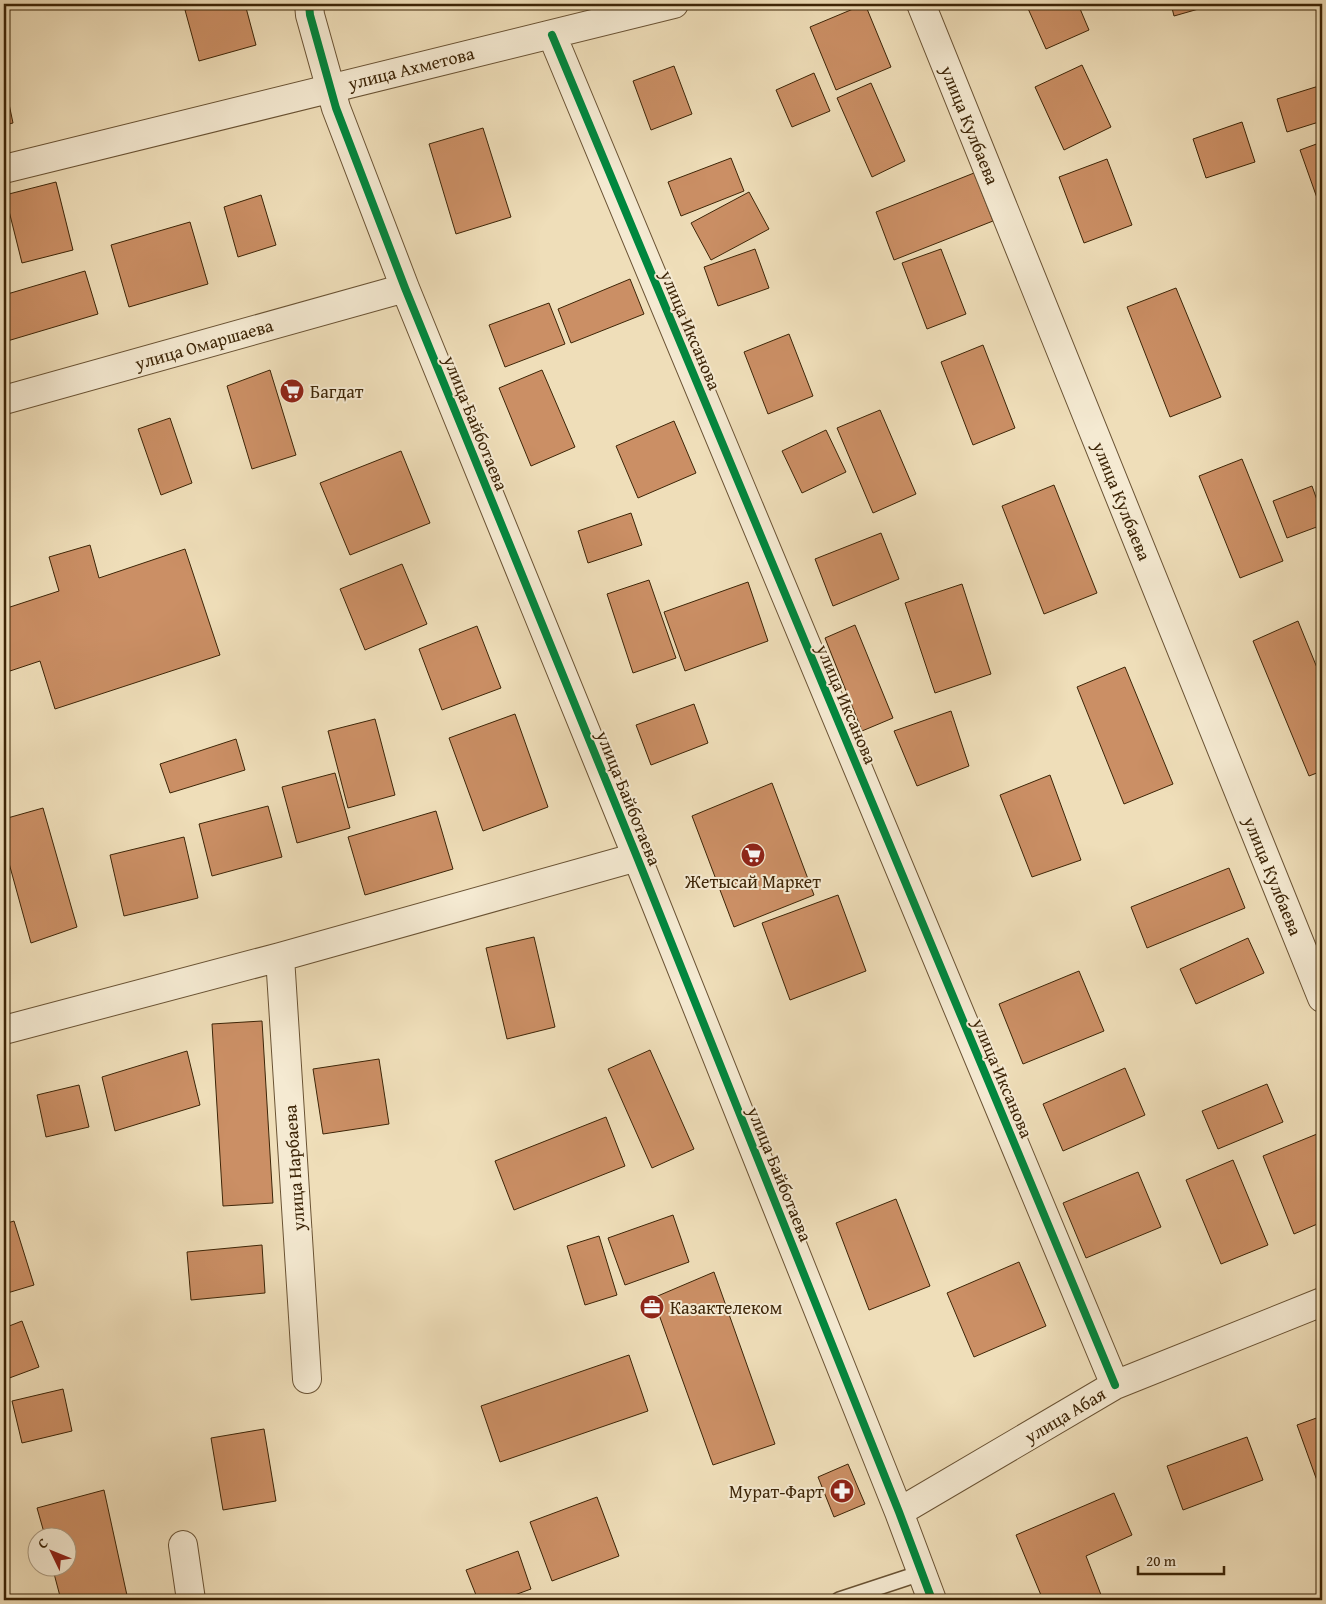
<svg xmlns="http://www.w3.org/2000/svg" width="1326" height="1604" font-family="'Gentium Book Plus',serif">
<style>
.building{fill:#cb8f65;stroke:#3d2507}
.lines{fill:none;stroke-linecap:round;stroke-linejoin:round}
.lane-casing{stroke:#6a5334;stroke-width:18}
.street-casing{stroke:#6a5334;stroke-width:30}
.lane{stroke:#f5ead2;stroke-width:15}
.street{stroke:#f5ead2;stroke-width:28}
.cycleway-casing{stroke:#f5ead2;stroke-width:11}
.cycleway{stroke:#00873e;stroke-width:8}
.labels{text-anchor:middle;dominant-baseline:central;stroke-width:4;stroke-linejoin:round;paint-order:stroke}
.street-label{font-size:18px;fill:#3d2507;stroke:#f5ead2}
.poi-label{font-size:18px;fill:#3d2507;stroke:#f5ead2;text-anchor:start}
</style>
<rect width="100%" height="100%" fill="#efdeb9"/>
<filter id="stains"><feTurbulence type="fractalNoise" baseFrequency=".004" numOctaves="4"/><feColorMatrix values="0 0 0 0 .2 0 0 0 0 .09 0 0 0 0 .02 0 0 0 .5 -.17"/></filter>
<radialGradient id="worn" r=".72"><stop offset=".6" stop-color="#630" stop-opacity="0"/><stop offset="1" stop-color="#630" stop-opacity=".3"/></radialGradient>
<!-- building -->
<path class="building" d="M 209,4 L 245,4 L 256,45 L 199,61 L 185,10 Z
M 865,4 L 891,67 L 836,90 L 810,27 Z
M 1026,4 L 1078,4 L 1089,30 L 1046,49 Z
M 1171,4 L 1216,4 L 1174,16 Z
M 1082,65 L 1111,127 L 1064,150 L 1035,87 Z
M 674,66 L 692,114 L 651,130 L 633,81 Z
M 814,73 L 830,111 L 792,127 L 776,90 Z
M 4,80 L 13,123 L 4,125 Z
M 871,83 L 905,161 L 872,177 L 837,98 Z
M 1322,85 L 1322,121 L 1287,132 L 1277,99 Z
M 1242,122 L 1255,162 L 1206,178 L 1193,139 Z
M 483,128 L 511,217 L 456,234 L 429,144 Z
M 1322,142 L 1322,212 L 1300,150 Z
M 731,158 L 744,191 L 681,216 L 668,182 Z
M 1107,159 L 1132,225 L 1084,243 L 1059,177 Z
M 974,173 L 993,221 L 894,260 L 876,212 Z
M 56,182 L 73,250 L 22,263 L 5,195 Z
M 749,192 L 769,229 L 711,260 L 691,223 Z
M 261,195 L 276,245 L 238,257 L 224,207 Z
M 190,222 L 208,284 L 129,307 L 111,245 Z
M 755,249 L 769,288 L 718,306 L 704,267 Z
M 941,249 L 966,314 L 927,329 L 902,263 Z
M 85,271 L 98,314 L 4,342 L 4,295 Z
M 630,279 L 644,314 L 571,343 L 558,309 Z
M 1176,288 L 1221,397 L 1170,417 L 1127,307 Z
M 549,303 L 565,344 L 505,367 L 489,325 Z
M 789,334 L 813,396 L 768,414 L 744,352 Z
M 983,345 L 1015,428 L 973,445 L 941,362 Z
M 270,370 L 296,455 L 252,469 L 227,386 Z
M 542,370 L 575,447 L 531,466 L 499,388 Z
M 880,410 L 916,494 L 873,513 L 837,428 Z
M 170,418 L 192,483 L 161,495 L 138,429 Z
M 674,421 L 696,473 L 638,498 L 616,446 Z
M 826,430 L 846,472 L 802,493 L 782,451 Z
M 401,451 L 430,523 L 350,555 L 320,483 Z
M 1242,459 L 1283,561 L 1240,578 L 1199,476 Z
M 1054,485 L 1097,593 L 1044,614 L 1002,506 Z
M 1312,486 L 1322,514 L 1322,525 L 1287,538 L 1273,501 Z
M 631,513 L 642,545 L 588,563 L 578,531 Z
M 881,533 L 899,579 L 833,606 L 815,559 Z
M 90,545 L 99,578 L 185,549 L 220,655 L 55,709 L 40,661 L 4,673 L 4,609 L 59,591 L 49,557 Z
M 402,564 L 427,624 L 365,650 L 340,589 Z
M 649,580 L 676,658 L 633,673 L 607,594 Z
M 748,582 L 768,641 L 685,671 L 664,612 Z
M 962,584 L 991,674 L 935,693 L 905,603 Z
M 1298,621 L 1322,680 L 1322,771 L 1309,776 L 1253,641 Z
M 855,625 L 893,718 L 862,731 L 825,638 Z
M 477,626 L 501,688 L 442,710 L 419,649 Z
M 1125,667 L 1173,784 L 1124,804 L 1077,687 Z
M 694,704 L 708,743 L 651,765 L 636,725 Z
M 951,711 L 969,766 L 917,786 L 894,731 Z
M 515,714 L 548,807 L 483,831 L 449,738 Z
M 375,719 L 395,795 L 348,808 L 328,731 Z
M 236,739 L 245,770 L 170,793 L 160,764 Z
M 335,773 L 350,828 L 297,843 L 282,787 Z
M 1050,775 L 1081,860 L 1032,877 L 1000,795 Z
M 772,783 L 814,895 L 734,927 L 692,816 Z
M 268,806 L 282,857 L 212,876 L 199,824 Z
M 43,808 L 77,927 L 31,943 L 4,845 L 4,819 Z
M 436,811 L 453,869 L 365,895 L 348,837 Z
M 184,837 L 198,898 L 124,916 L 110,855 Z
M 1229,868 L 1245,908 L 1147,948 L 1131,907 Z
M 838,895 L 866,971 L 790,1000 L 762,923 Z
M 534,937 L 555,1027 L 507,1039 L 486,948 Z
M 1248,938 L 1264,973 L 1196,1004 L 1180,969 Z
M 1079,971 L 1104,1031 L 1023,1064 L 999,1004 Z
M 262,1021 L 273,1203 L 223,1206 L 212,1024 Z
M 650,1050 L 694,1149 L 652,1168 L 608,1069 Z
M 187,1051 L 200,1105 L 115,1131 L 102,1077 Z
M 379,1059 L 389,1124 L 323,1134 L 313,1069 Z
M 1125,1068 L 1145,1115 L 1063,1151 L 1043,1104 Z
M 1267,1084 L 1283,1122 L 1218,1149 L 1202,1111 Z
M 79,1085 L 89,1127 L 46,1137 L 37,1095 Z
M 606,1117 L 625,1166 L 514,1210 L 495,1161 Z
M 1317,1134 L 1322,1147 L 1322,1222 L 1294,1234 L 1263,1156 Z
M 1233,1160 L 1268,1245 L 1221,1264 L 1186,1180 Z
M 1138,1172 L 1161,1227 L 1086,1258 L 1063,1203 Z
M 896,1199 L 930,1286 L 869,1310 L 836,1223 Z
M 673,1215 L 689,1262 L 625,1285 L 608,1238 Z
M 14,1221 L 34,1285 L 4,1294 L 4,1224 Z
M 599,1236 L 617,1295 L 585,1305 L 567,1246 Z
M 262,1245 L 265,1293 L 191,1300 L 187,1252 Z
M 1019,1262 L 1046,1326 L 974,1357 L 947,1293 Z
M 714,1272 L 775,1444 L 713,1465 L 653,1298 Z
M 22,1321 L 39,1367 L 4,1380 L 4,1328 Z
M 629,1355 L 648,1411 L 500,1462 L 481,1406 Z
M 63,1389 L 72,1431 L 22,1443 L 12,1401 Z
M 1322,1416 L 1322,1488 L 1320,1489 L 1297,1425 Z
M 264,1429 L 276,1501 L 223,1510 L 211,1438 Z
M 1247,1437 L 1263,1480 L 1183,1510 L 1167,1466 Z
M 848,1464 L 865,1504 L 834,1517 L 818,1477 Z
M 104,1490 L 128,1600 L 61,1600 L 52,1566 L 68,1566 L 68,1536 L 45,1536 L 37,1508 Z
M 1114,1493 L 1132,1535 L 1086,1556 L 1103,1600 L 1043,1600 L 1016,1535 Z
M 597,1497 L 619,1556 L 552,1581 L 530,1522 Z
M 518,1551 L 531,1589 L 501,1600 L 478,1600 L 466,1570 Z"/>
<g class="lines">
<defs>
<path id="lane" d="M 839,1600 L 921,1573"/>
<path id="street" d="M 309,4 L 310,15 L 336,108 L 405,288 L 637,857 L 899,1512 L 932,1600
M 921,4 L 1322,998
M 552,35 L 1115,1385
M 4,169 L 674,4
M 4,400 L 405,288
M 280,957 L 307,1379
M 4,1030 L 280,957 L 637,857
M 899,1512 L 1115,1385 L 1322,1302
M 183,1545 L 191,1600"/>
</defs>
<!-- lane casing -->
<use href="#lane" class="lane-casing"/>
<!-- street casing -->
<use href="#street" class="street-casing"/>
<!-- lane -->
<use href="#lane" class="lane"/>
<!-- street -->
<use href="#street" class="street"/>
<defs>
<path id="cycleway" d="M 309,4 L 310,15 L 336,108 L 405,288 L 637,857 L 899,1512 L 932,1600
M 552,35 L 1115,1385"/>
</defs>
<!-- cycleway casing -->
<use href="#cycleway" class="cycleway-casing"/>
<!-- cycleway -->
<use href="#cycleway" class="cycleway"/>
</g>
<!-- icons -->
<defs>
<symbol id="supermarket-disc" viewBox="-11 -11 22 22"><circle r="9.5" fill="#8f2418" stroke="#f5ead2"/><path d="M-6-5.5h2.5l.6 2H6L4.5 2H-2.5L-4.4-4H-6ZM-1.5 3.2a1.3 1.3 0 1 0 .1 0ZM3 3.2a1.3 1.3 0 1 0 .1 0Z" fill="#fff"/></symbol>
<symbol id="office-disc" viewBox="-11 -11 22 22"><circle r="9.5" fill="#8f2418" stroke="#f5ead2"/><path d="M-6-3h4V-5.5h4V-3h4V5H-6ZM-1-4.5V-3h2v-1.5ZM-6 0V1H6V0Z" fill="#fff"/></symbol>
<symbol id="pharmacy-disc" viewBox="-11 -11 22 22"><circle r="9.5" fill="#8f2418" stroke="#f5ead2"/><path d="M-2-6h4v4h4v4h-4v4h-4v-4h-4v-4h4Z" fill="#fff"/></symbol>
</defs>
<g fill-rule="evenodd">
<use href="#supermarket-disc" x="278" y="377" width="28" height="28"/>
<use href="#supermarket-disc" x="739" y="841" width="28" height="28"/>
<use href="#office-disc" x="638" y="1293" width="28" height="28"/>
<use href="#pharmacy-disc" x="828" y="1477" width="28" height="28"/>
</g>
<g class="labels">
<!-- street labels -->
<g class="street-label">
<text transform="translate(411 68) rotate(-14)">улица Ахметова</text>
<text transform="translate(970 125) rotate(68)">улица Кулбаева</text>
<text transform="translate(691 330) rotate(67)">улица Иксанова</text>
<text transform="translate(204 344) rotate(-16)">улица Омаршаева</text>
<text transform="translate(476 423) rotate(68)">улица Байботаева</text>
<text transform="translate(1122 501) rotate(68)">улица Кулбаева</text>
<text transform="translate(847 704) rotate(67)">улица Иксанова</text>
<text transform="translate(629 798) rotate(68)">улица Байботаева</text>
<text transform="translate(1273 876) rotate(68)">улица Кулбаева</text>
<text transform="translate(1003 1078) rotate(67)">улица Иксанова</text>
<text transform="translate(294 1168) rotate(-94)">улица Нарбаева</text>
<text transform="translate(780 1174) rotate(68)">улица Байботаева</text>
<text transform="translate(1065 1415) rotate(-31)">улица Абая</text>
</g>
<!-- poi labels -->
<g class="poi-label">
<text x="310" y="391">Багдат</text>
<text x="753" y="881" text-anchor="middle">Жетысай Маркет</text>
<text x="670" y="1307">Казактелеком</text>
<text x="824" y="1491" text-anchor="end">Мурат-Фарт</text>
</g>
</g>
<!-- margin -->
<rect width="1326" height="1604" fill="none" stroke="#efdeb9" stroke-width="20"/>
<rect x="5" y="5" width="1316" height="1594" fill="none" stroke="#3d2507" stroke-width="2.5"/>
<rect x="10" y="10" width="1306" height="1584" fill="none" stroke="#3d2507"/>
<!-- north arrow -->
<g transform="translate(52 1552) rotate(313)"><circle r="24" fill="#f5ead2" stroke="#ab9b81"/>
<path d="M0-4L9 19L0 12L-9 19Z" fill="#8f2418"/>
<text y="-8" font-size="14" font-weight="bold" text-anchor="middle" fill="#3d2507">С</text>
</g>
<!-- scale -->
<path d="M1138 1566v8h86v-8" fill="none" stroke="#3d2507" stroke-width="2.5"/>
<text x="1146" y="1566" font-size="15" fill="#3d2507" stroke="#f5ead2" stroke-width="4" paint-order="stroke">20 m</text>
<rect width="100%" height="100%" filter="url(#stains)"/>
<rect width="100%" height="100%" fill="url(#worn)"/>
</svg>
